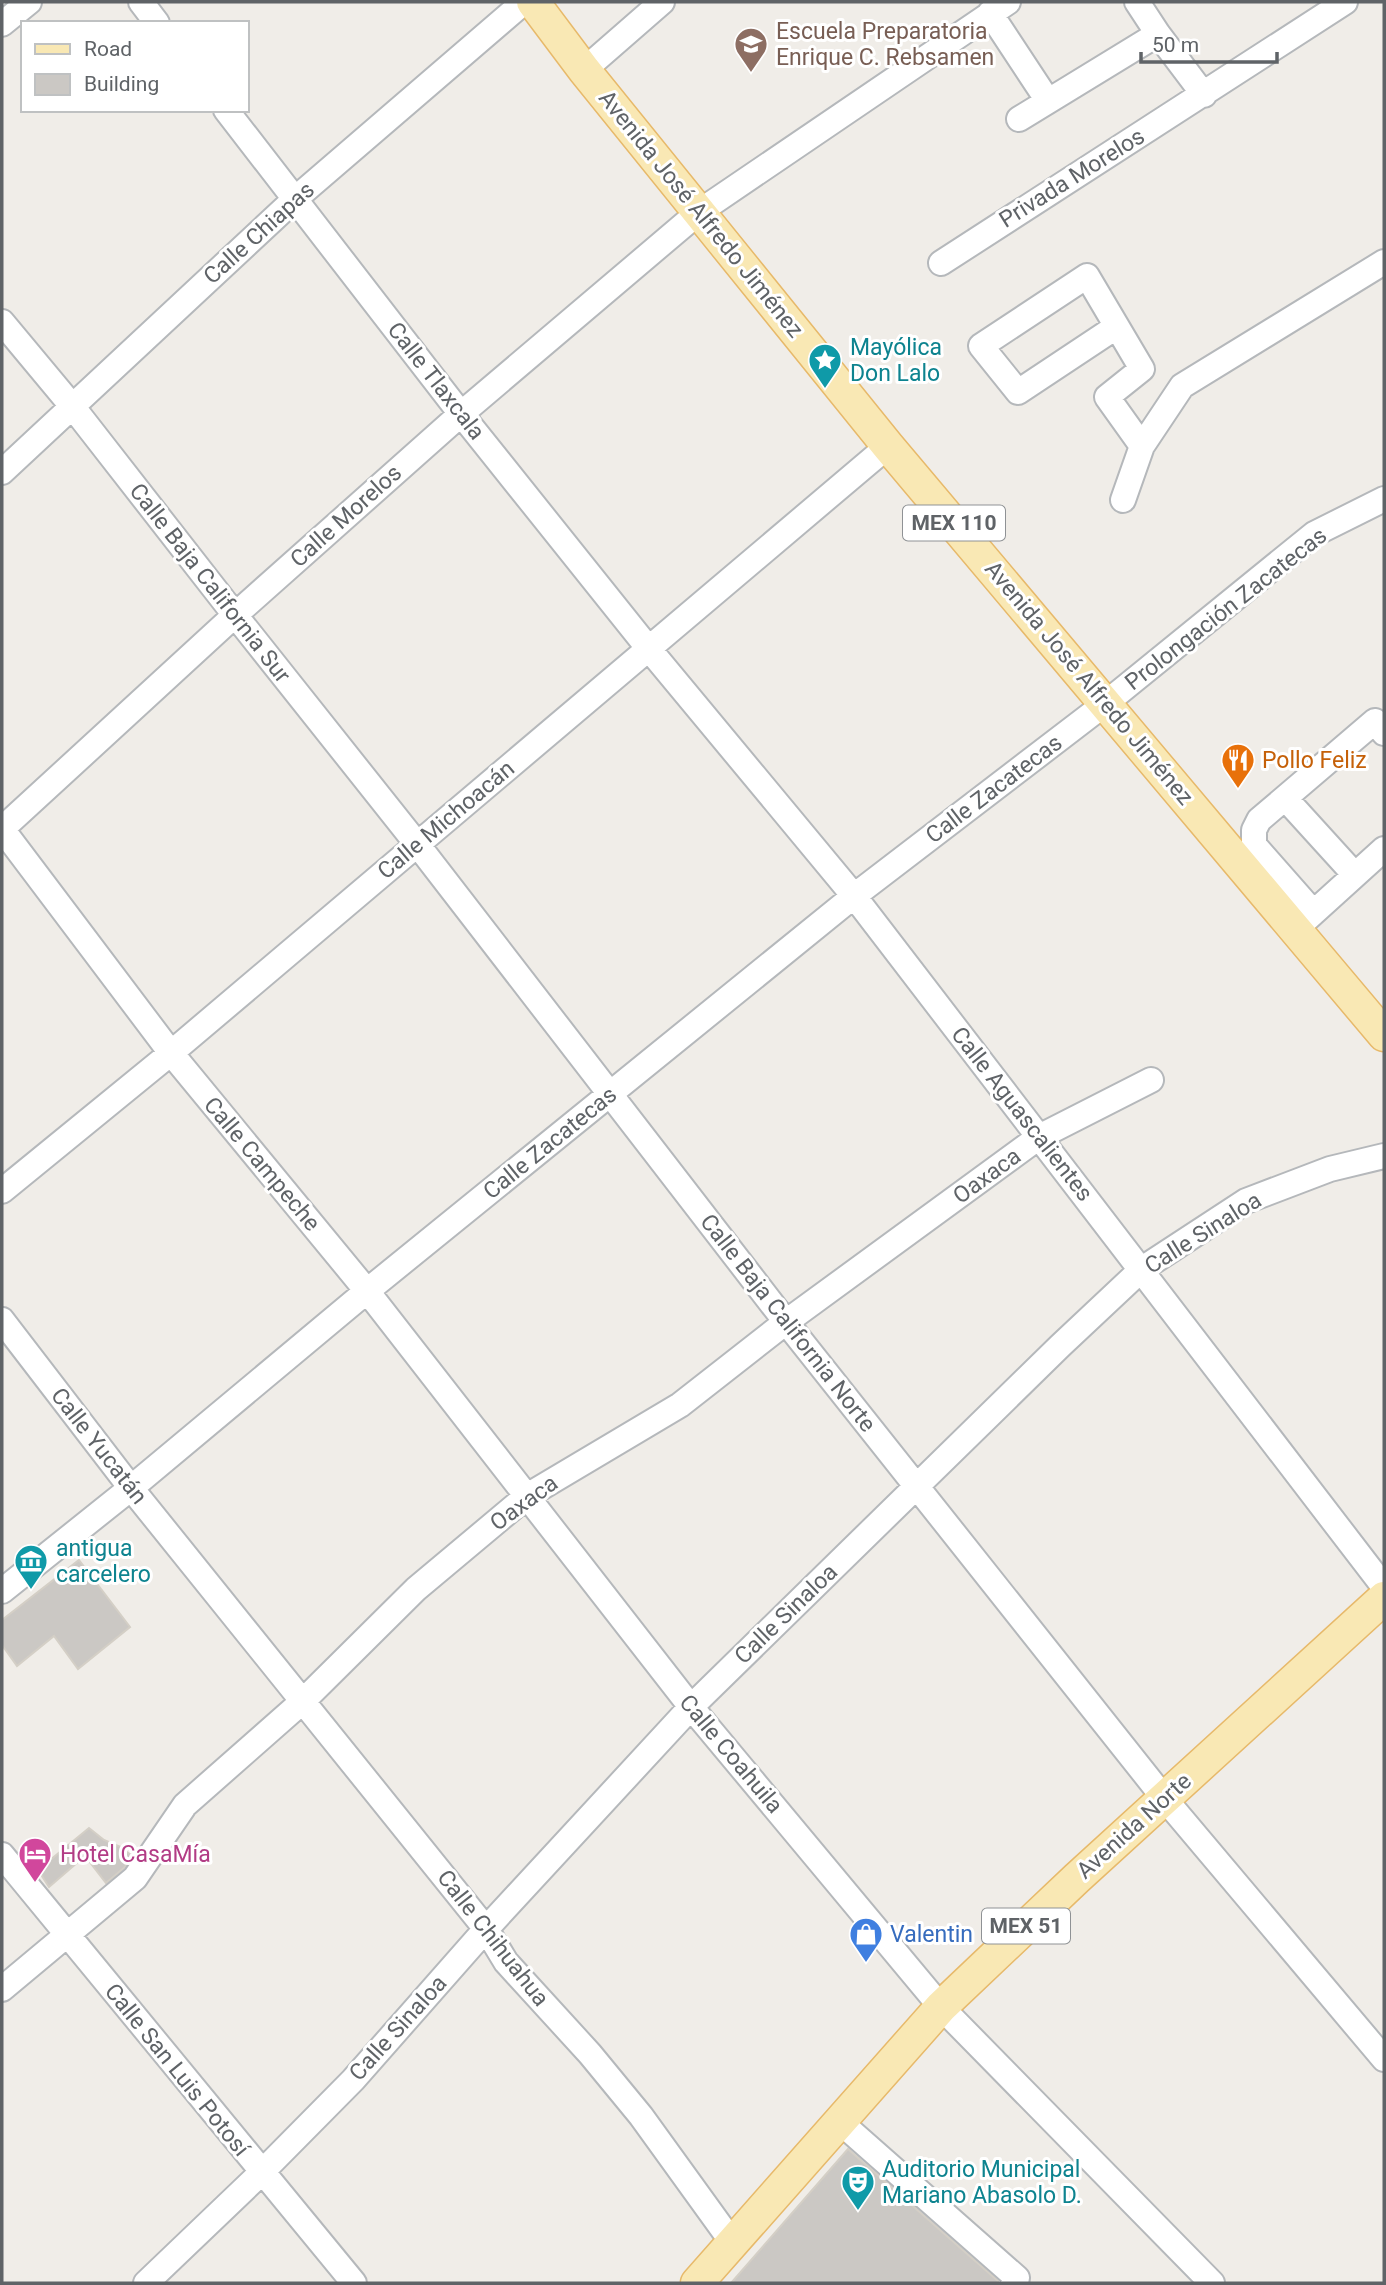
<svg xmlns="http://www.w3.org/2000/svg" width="1386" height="2285" font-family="Roboto,sans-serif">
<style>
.building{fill:#cbc8c4;stroke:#d4cfc6;stroke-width:2}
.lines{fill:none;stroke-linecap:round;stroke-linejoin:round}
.minor-casing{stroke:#b5b8bb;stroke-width:28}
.major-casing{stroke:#e7b96a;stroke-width:35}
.minor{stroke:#fff;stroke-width:24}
.major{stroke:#f9e8b4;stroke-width:32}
.labels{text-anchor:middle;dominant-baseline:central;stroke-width:6;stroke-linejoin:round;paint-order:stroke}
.shield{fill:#fff;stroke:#8f9295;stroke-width:2}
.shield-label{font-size:21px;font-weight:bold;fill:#5f6367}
.education-label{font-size:23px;fill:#785e54;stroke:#fff;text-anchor:start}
.street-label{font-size:23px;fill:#5f6367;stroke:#fff}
.culture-label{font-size:23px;fill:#0d838f;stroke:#fff;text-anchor:start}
.food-label{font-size:23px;fill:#c56008;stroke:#fff;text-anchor:start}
.hotel-label{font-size:23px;fill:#b23c85;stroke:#fff;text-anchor:start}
.shop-label{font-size:23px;fill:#366cbe;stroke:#fff;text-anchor:start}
</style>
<rect width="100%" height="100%" fill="#f0ede8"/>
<!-- building -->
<path class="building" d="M 79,1560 L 130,1627 L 78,1669 L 54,1636 L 17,1666 L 2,1645 L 2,1620 Z
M 89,1828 L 104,1840 L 121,1847 L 132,1856 L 125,1867 L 106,1883 L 85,1856 L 49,1887 L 38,1870 Z
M 848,2149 L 998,2281 L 998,2283 L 731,2283 Z"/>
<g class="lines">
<defs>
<path id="minor" d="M 141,2 L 157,23
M 1137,2 L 1158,34 L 1204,95
M 990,13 L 1048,101
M 2,24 L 29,2
M 584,70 L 662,2
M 226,110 L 461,414 L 649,649 L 854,896 L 1384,1587
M 1019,119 L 1158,34
M 941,263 L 1345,2
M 2,322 L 72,406 L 235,615 L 417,844 L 786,1322 L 1164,1798 L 1384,2059
M 1116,327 L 1018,392 L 981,346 L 1087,276 L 1142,369 L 1107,397 L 1142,446
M 2,472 L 295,199 L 524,2
M 1123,500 L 1142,446 L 1182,386 L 1384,262
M 1285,798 L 1355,875
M 2,829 L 171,1053 L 367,1291 L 691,1707 L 941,2007 L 1212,2283
M 2,829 L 235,615 L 461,414 L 699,212 L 1008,2
M 1313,912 L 1254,845 L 1254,830 L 1259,820 L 1375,721 L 1384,733
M 1301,924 L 1384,849
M 2,1191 L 171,1053 L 888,446
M 2,1320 L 131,1488 L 486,1929 L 506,1962 L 590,2054 L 641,2116 L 732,2242
M 2,1591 L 131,1488 L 367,1291 L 854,896 L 1106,703 L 1314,534 L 1384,499
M 2,1855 L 354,2283
M 2,1989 L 135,1878 L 185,1805 L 303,1701 L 416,1589 L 527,1496 L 680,1405 L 786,1322 L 1039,1137 L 1151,1080
M 839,2121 L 1017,2278 L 1013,2283
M 146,2283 L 261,2173 L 353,2080 L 486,1929 L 691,1707 L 1060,1346 L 1142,1269 L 1246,1201 L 1330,1169 L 1384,1156"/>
<path id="major" d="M 533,2 L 584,70 L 888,446 L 1384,1035
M 697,2283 L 941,2007 L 1077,1878 L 1384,1598"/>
</defs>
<!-- minor casing -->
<use href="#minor" class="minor-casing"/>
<!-- major casing -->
<use href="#major" class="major-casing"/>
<!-- minor -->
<use href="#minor" class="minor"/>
<!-- major -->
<use href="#major" class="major"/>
</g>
<!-- icons -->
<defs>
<symbol id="school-pin" viewBox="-11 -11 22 30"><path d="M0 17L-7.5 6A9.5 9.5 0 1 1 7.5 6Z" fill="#8d6e63" stroke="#fff"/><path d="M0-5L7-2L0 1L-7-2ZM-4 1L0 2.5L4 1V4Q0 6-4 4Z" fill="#fff"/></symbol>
<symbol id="sight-pin" viewBox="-11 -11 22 30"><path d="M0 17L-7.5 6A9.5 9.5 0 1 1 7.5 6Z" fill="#0f9aa8" stroke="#fff"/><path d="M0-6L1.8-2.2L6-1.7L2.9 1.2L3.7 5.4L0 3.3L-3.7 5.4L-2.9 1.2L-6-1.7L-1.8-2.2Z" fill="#fff"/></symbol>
<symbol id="restaurant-pin" viewBox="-11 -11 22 30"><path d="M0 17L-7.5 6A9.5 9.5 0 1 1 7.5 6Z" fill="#e8710a" stroke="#fff"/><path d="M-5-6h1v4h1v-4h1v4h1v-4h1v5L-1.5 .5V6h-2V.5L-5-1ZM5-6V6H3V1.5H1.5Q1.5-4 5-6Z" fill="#fff"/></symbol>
<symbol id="museum-pin" viewBox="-11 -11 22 30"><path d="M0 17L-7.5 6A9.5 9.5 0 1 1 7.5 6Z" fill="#0f9aa8" stroke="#fff"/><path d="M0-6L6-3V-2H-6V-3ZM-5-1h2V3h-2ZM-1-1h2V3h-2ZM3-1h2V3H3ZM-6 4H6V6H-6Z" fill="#fff"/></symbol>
<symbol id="hotel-pin" viewBox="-11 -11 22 30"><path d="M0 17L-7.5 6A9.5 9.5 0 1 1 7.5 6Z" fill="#d1479c" stroke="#fff"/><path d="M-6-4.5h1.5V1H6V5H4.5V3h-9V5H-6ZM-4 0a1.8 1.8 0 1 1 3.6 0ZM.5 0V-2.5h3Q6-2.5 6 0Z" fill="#fff"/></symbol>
<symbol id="shop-pin" viewBox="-11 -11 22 30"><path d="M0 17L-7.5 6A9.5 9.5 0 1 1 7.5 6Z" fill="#3f7fe0" stroke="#fff"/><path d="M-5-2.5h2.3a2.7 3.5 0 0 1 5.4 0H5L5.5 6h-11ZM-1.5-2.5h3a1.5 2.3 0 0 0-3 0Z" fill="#fff"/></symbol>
<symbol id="theatre-pin" viewBox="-11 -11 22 30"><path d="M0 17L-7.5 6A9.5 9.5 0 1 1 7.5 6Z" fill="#0f9aa8" stroke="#fff"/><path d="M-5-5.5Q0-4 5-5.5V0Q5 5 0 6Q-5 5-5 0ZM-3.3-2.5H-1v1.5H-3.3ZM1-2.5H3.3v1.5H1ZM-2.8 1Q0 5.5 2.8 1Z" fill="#fff"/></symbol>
</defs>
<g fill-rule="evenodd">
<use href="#school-pin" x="732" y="25" width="38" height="52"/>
<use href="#sight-pin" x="806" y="341" width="38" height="52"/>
<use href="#restaurant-pin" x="1219" y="741" width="38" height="52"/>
<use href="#museum-pin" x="12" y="1542" width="38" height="52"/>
<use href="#hotel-pin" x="16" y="1835" width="38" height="52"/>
<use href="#shop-pin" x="847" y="1915" width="38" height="52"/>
<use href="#theatre-pin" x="839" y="2163" width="38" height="52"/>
</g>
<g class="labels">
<!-- shield labels -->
<g class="shield">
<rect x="903" y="505.5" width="102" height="35" rx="5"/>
<rect x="982" y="1908.5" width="88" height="35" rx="5"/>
</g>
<g class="shield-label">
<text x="954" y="523">MEX 110</text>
<text x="1026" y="1926">MEX 51</text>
</g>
<!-- education labels -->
<g class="education-label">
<text x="776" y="31">Escuela Preparatoria<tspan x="776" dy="26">Enrique C. Rebsamen</tspan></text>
</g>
<!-- street labels -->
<g class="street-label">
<text transform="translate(1072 178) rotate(-32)">Privada Morelos</text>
<text transform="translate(701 214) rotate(51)">Avenida José Alfredo Jiménez</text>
<text transform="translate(259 233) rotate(-42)">Calle Chiapas</text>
<text transform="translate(436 381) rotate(52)">Calle Tlaxcala</text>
<text transform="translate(346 516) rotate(-42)">Calle Morelos</text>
<text transform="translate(210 583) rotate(52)">Calle Baja California Sur</text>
<text transform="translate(1226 609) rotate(-38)">Prolongación Zacatecas</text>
<text transform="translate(1089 683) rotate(50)">Avenida José Alfredo Jiménez</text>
<text transform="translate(994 789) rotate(-37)">Calle Zacatecas</text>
<text transform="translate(446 820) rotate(-40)">Calle Michoacán</text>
<text transform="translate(1022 1114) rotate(52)">Calle Aguascalientes</text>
<text transform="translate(550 1143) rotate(-39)">Calle Zacatecas</text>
<text transform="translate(262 1164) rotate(50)">Calle Campeche</text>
<text transform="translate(987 1176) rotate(-36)">Oaxaca</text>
<text transform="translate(1203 1233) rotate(-32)">Calle Sinaloa</text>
<text transform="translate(788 1323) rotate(52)">Calle Baja California Norte</text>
<text transform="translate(99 1446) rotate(52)">Calle Yucatán</text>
<text transform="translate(524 1503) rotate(-36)">Oaxaca</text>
<text transform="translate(786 1614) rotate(-44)">Calle Sinaloa</text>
<text transform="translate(731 1754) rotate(50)">Calle Coahuila</text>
<text transform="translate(1134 1826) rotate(-42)">Avenida Norte</text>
<text transform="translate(493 1938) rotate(52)">Calle Chihuahua</text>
<text transform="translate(398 2028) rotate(-48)">Calle Sinaloa</text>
<text transform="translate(177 2070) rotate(51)">Calle San Luis Potosí</text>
</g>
<!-- culture labels -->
<g class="culture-label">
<text x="850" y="347">Mayólica<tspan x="850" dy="26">Don Lalo</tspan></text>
<text x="56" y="1548">antigua<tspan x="56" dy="26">carcelero</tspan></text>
<text x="882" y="2169">Auditorio Municipal<tspan x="882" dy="26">Mariano Abasolo D.</tspan></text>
</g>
<!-- food labels -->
<g class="food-label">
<text x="1262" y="760">Pollo Feliz</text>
</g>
<!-- hotel labels -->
<g class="hotel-label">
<text x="60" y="1854">Hotel CasaMía</text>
</g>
<!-- shop labels -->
<g class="shop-label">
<text x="890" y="1934">Valentin</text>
</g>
</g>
<!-- border -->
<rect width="1386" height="2285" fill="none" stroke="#5f6367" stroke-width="7"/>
<!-- legend -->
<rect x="21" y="21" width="228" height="91" fill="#ffffff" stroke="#bfc1c2" stroke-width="2"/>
<rect x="35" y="44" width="35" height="10" fill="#f9e8b4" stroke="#bfc1c2" stroke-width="2"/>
<text x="84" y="56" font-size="21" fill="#5f6367">Road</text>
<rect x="35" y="74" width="35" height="21" fill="#cbc8c4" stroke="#bfc1c2" stroke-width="2"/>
<text x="84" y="91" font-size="21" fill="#5f6367">Building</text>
<!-- scale -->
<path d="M1141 52v10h136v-10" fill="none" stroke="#5f6367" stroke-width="3.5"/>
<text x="1152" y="52" font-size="21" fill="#5f6367" stroke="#ffffff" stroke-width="5" paint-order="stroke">50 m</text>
</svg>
